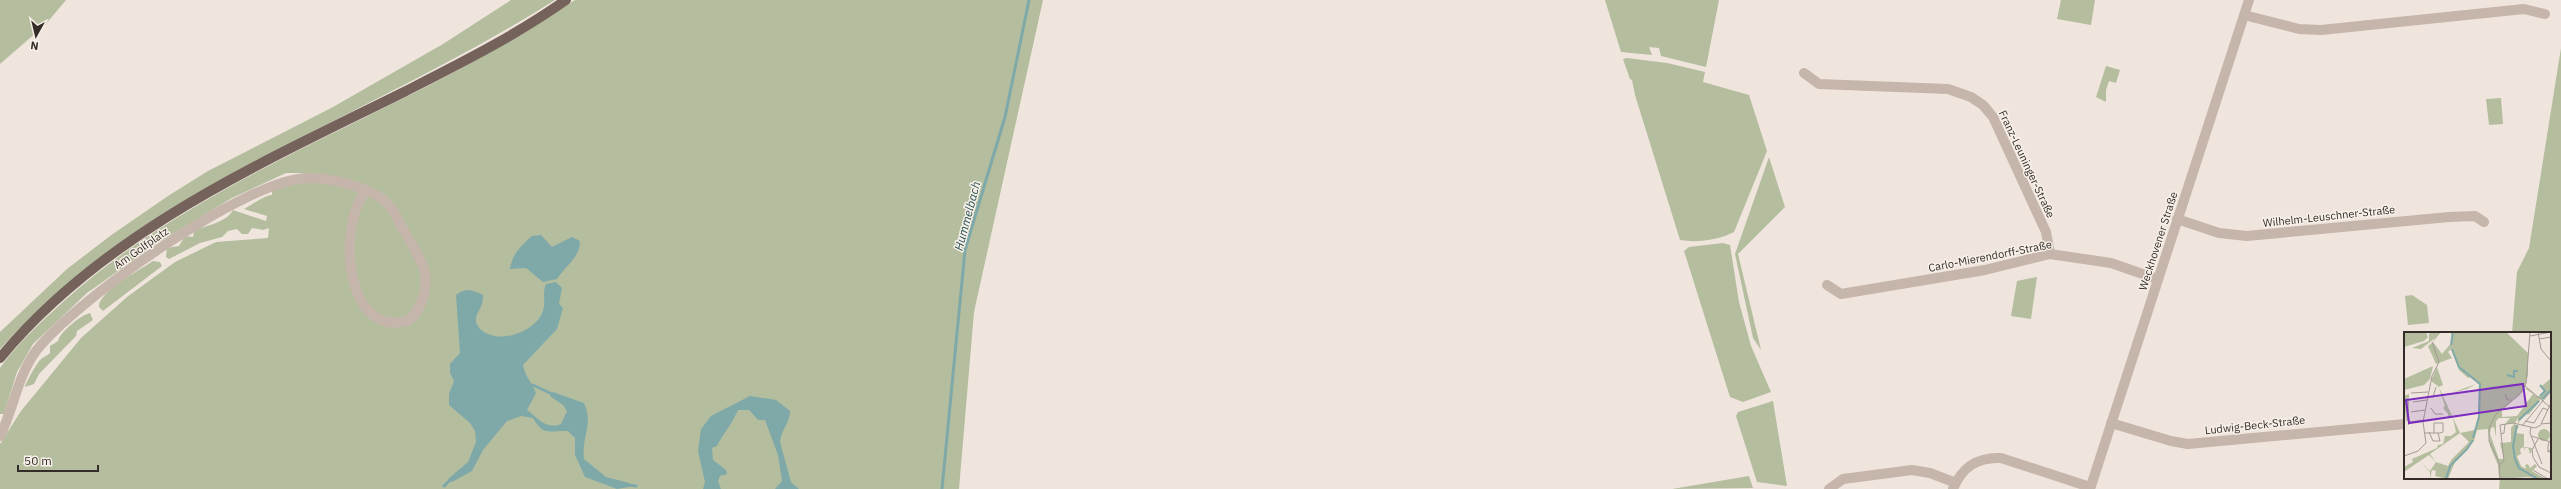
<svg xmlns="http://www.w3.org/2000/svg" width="2561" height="489" font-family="'IBM Plex Sans',sans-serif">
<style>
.green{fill:#b4bd9e}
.water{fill:#7fa9a9}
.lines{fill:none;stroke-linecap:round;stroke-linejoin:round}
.stream{stroke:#7fa9a9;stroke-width:3}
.minor{stroke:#c6b5aa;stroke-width:10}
.major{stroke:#75625b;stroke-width:10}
.labels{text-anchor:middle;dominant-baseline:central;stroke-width:3;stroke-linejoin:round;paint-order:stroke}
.street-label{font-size:11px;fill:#342c29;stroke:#f7f0e8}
.water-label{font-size:12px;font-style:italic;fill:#235151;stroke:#f7f0e8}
.inset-river{fill:none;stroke:#7fa9a9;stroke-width:2}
.inset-road{fill:none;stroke:#a49b95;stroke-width:1}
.view{fill:#7b2cbf;fill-opacity:0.15;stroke:#7b2cbf;stroke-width:2}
.inset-edge{fill:none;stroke:#342c29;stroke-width:2}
</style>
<rect width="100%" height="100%" fill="#efe5dd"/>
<!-- green -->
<path class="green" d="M 0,0 L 66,0 L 45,25 L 0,64 Z
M 511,0 L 555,0 C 368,119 154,182 0,349 L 0,332 L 67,269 L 110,236 L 168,196 L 208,171 L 333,107 L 443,44 Z
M 575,0 L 1043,0 L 974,312 L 959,489 L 0,489 L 0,444 L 21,411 L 81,338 L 127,297 L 175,262 L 216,242 L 268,238 L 269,228 L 263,230 L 252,228 L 248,234 L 242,234 L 237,229 L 228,231 L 222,237 L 200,243 L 169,259 L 166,257 L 167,248 L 179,246 L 185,236 L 193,237 L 194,231 C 206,225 226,223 233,210 L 266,221 L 267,216 L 244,209 C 252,205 263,196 272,195 L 272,190 L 303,182 L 304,173 L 286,173 L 232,198 L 156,244 L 87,293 L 33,344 L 17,372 L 4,414 L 0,414 L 0,368 C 18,343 41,322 64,301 C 173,203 312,146 441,79 C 487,55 531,28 575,0 Z
M 1605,0 L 1719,0 L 1706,67 L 1661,56 L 1659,48 L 1649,47 L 1652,55 L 1621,52 Z
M 2061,0 L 2095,0 L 2091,25 L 2057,19 Z
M 2561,48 L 2561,489 L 2499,489 L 2500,478 L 2550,478 L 2550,333 L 2512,333 L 2517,272 L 2529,248 Z
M 1627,58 L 1667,63 L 1705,72 L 1703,82 L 1749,95 L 1767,151 L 1734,232 C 1719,240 1697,243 1680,240 L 1635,95 L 1632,80 L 1630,79 L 1623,59 Z
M 2106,66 L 2120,70 L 2116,83 L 2109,81 L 2106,90 L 2106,102 L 2096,97 Z
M 2501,98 L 2503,124 L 2489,125 L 2486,99 Z
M 1769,157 L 1785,207 L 1738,254 L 1761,350 L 1753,338 L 1735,254 Z
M 1723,243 L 1730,245 L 1739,302 L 1751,346 L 1771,392 L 1743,402 L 1730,397 L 1684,251 L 1689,247 Z
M 153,261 L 160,262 L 162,266 L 103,311 L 99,307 C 98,292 140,270 153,261 Z
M 2037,277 L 2031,319 L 2011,316 L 2017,281 Z
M 2412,295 L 2427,305 L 2429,323 L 2408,325 L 2405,296 Z
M 90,313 L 93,320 L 77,331 L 76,336 L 39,374 L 34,384 L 25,387 C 25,384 37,363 40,360 C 43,357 47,356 50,353 L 50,346 L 58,341 C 60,332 81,315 90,313 Z
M 1773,401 L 1787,486 L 1757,482 L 1736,416 L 1738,412 Z
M 1749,476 L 1753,488 L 1672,489 Z"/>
<!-- water -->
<path class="water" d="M 541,235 L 552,247 L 572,237 L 580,241 C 580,258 565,266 557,279 L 543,282 L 526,268 L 510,269 C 512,254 522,245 532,236 Z
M 556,282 L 562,288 L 559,304 L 563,308 L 557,329 L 523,365 C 526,379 532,382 536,393 L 527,410 C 538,418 546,430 561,424 L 567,411 L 563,405 L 550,396 L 553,392 L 584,403 C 594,424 581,438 584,459 L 606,477 L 629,483 L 629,487 L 617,489 L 585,477 L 575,455 L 575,438 L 568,431 C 549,430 544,437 533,418 L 521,416 L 507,421 L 483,450 L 472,471 L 452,482 L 448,479 L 468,462 L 476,442 L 475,431 L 470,423 L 449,405 L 449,394 L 454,381 L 450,373 L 450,364 L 460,353 L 456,295 C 466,287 472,290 483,295 C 484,308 475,312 476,321 C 477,328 484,333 491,335 C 508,341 537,329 543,311 C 546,301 542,293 546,284 Z
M 750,396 L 776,400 L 790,411 C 790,423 781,430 780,442 L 791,482 L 799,489 L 775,489 L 782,481 L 778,455 L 765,420 L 758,420 L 749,410 L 738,410 C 732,424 723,434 717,446 L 712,448 L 713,460 L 726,470 L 727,474 L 720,476 L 718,481 L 721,489 L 703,489 L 705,482 L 698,451 L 701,429 L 711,416 Z"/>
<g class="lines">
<!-- stream -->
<path class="stream" d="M 533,385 L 552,394
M 629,485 L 636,486
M 444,486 L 450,480
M 942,489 L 965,250 L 1005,117 L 1029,0"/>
<!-- minor -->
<path class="minor" d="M 2244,15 L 2299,29 L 2321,30 L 2524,9 L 2545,14
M 1804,73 L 1819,84 L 1948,89 L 1971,97 L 1983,105 L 1993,117 L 2046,232 L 2050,254
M 2177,219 L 2219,233 L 2247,236 L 2449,217 L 2475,216 L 2484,222
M 1827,285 L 1841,294 L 1985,270 L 2050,254 L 2111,263 L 2157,279
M 2111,423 L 2171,441 L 2188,444 L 2405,424
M 0,436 C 14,408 17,377 36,351 C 73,302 247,178 308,178 C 331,178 365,186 384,200 C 393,207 398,220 403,229 C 410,241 418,254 423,266 C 430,283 422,311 408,321 C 345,338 337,228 365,192
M 1829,489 L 1843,479 L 1912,470 L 1930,473 L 1956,483
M 1953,489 C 1962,467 1977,457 2001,458 L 2090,487
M 2090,489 L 2249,0"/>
<!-- major -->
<path class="major" d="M 0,358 C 104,232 261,163 404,92 C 459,64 515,36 566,0"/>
</g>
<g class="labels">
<!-- street labels -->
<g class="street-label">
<text transform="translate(2027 164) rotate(65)">Franz-Leuninger-Straße</text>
<text transform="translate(2329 216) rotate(-6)">Wilhelm-Leuschner-Straße</text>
<text transform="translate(2158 241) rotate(-72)">Weckhovener Straße</text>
<text transform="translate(141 248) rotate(-35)">Am Golfplatz</text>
<text transform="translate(1990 256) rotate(-11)">Carlo-Mierendorff-Straße</text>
<text transform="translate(2255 425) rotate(-6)">Ludwig-Beck-Straße</text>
</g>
<!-- water labels -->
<g class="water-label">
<text transform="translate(967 216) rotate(-75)">Hummelbach</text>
</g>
</g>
<!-- overview -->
<g transform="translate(2404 332)">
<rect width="147" height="147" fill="#efe5dd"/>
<path d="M 0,0 L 22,0 L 24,5 L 20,9 L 0,15 ZM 25,0 L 37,0 L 29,10 L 38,22 L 48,10 L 47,0 L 102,0 L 124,21 L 124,43 L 120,58 L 123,56 L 132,64 L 136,64 L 141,58 L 138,54 L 147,46 L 147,58 L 137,68 L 134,66 L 136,69 L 125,82 L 119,83 L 114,92 L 114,86 L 111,91 L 101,92 L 106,86 L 95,86 L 92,89 L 92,105 L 90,95 L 87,96 L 86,102 L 95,127 L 100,127 L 96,111 L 107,110 L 107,96 L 110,92 L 115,94 L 111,101 L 120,102 L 120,115 L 128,116 L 127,121 L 123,120 L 126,120 L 124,116 L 121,116 L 121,120 L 120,115 L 116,117 L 117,122 L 113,124 L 117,134 L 122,137 L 121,133 L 124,132 L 126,136 L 131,132 L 133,134 L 128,139 L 142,147 L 123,145 L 96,147 L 96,142 L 95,147 L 94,133 L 86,114 L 84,97 L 73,98 L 70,109 L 51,130 L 44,147 L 31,144 L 32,139 L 28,138 L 26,147 L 26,140 L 16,129 L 0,140 L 0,135 L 9,130 L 8,127 L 33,116 L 34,113 L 39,112 L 41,104 L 47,104 L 52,100 L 49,86 L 44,86 L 44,82 L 39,76 L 41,74 L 35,56 L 39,63 L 63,57 L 74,51 L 66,45 L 64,46 L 55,38 L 47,17 L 44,20 L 48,26 L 32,32 L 24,14 L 28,11 L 31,6 L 17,17 L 8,16 L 25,9 ZM 75,51 L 74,85 L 71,98 L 56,101 L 39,64 ZM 122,57 L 129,62 L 113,84 L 98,85 L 98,78 ZM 56,101 L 65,110 L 48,127 L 44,134 L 32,130 L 26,122 ZM 25,123 L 32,130 L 26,139 L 16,129 ZM 29,34 L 26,47 L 20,53 L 0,58 L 0,47 ZM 33,35 L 39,53 L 35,55 L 27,49 ZM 5,62 L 5,89 L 2,89 L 0,64 ZM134 103a6 6 0 1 1 12 0a6 6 0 1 1-12 0Z" fill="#b4bd9e" fill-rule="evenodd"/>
<path class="inset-river" d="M 47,13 L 49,0M 48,17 L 55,35 L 76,52 L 75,85 L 69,106M 103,43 L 110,45 L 110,39 L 114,39M 136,64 L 141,59 L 136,53M 138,67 L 147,58M 115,88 L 135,69M 113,93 L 109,114 L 111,127 L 115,136 L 134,147M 42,147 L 46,134 L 63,117 L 69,108"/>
<path class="inset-road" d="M 134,0 L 137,17 L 147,29M 126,4 L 147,0M 135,7 L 147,5M 121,54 L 147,76M 7,61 L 24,60M 24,65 L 29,65 L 32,55M 104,68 L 101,62 L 103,68 L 108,68M 9,70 L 23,68M 147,71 L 137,92 L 147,91M 27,76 L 31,82 L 39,82M 7,80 L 21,78M 121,89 L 130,91 L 139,76 L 144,78M 4,93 L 6,90 L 20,88M 118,94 L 147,59M 127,95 L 126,101 L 138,132M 25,100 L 29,109 L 36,109 L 34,101M 21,101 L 36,101 L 39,100 L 39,91 L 30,91 L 30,101M 97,102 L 100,101 L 101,92M 127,104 L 147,110M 134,107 L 128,118 L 129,125 L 135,135 L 147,141M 144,119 L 147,119 L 144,120 L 144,114 L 145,110M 0,124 L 14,119 L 22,111 L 19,90 L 28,44 L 35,30 L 28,10M 95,133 L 100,129 L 96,93 L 109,91 L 131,96 L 137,93M 129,138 L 144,147M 96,147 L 95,130 L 85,109 L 85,96 L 92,82 L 115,63 L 122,52 L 126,0"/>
<path class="view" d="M 119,52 L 122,74 L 5,91 L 2,68 Z"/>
<rect width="147" height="147" class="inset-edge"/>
</g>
<!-- north arrow -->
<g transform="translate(36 36) rotate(188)" stroke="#f7f0e8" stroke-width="3" paint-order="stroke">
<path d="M0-3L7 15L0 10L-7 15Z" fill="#342c29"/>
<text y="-6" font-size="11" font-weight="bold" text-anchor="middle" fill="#342c29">N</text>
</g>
<!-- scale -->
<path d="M18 465v6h80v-6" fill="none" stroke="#342c29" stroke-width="2"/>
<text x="24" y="465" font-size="12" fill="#342c29" stroke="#f7f0e8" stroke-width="3" paint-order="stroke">50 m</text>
</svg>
